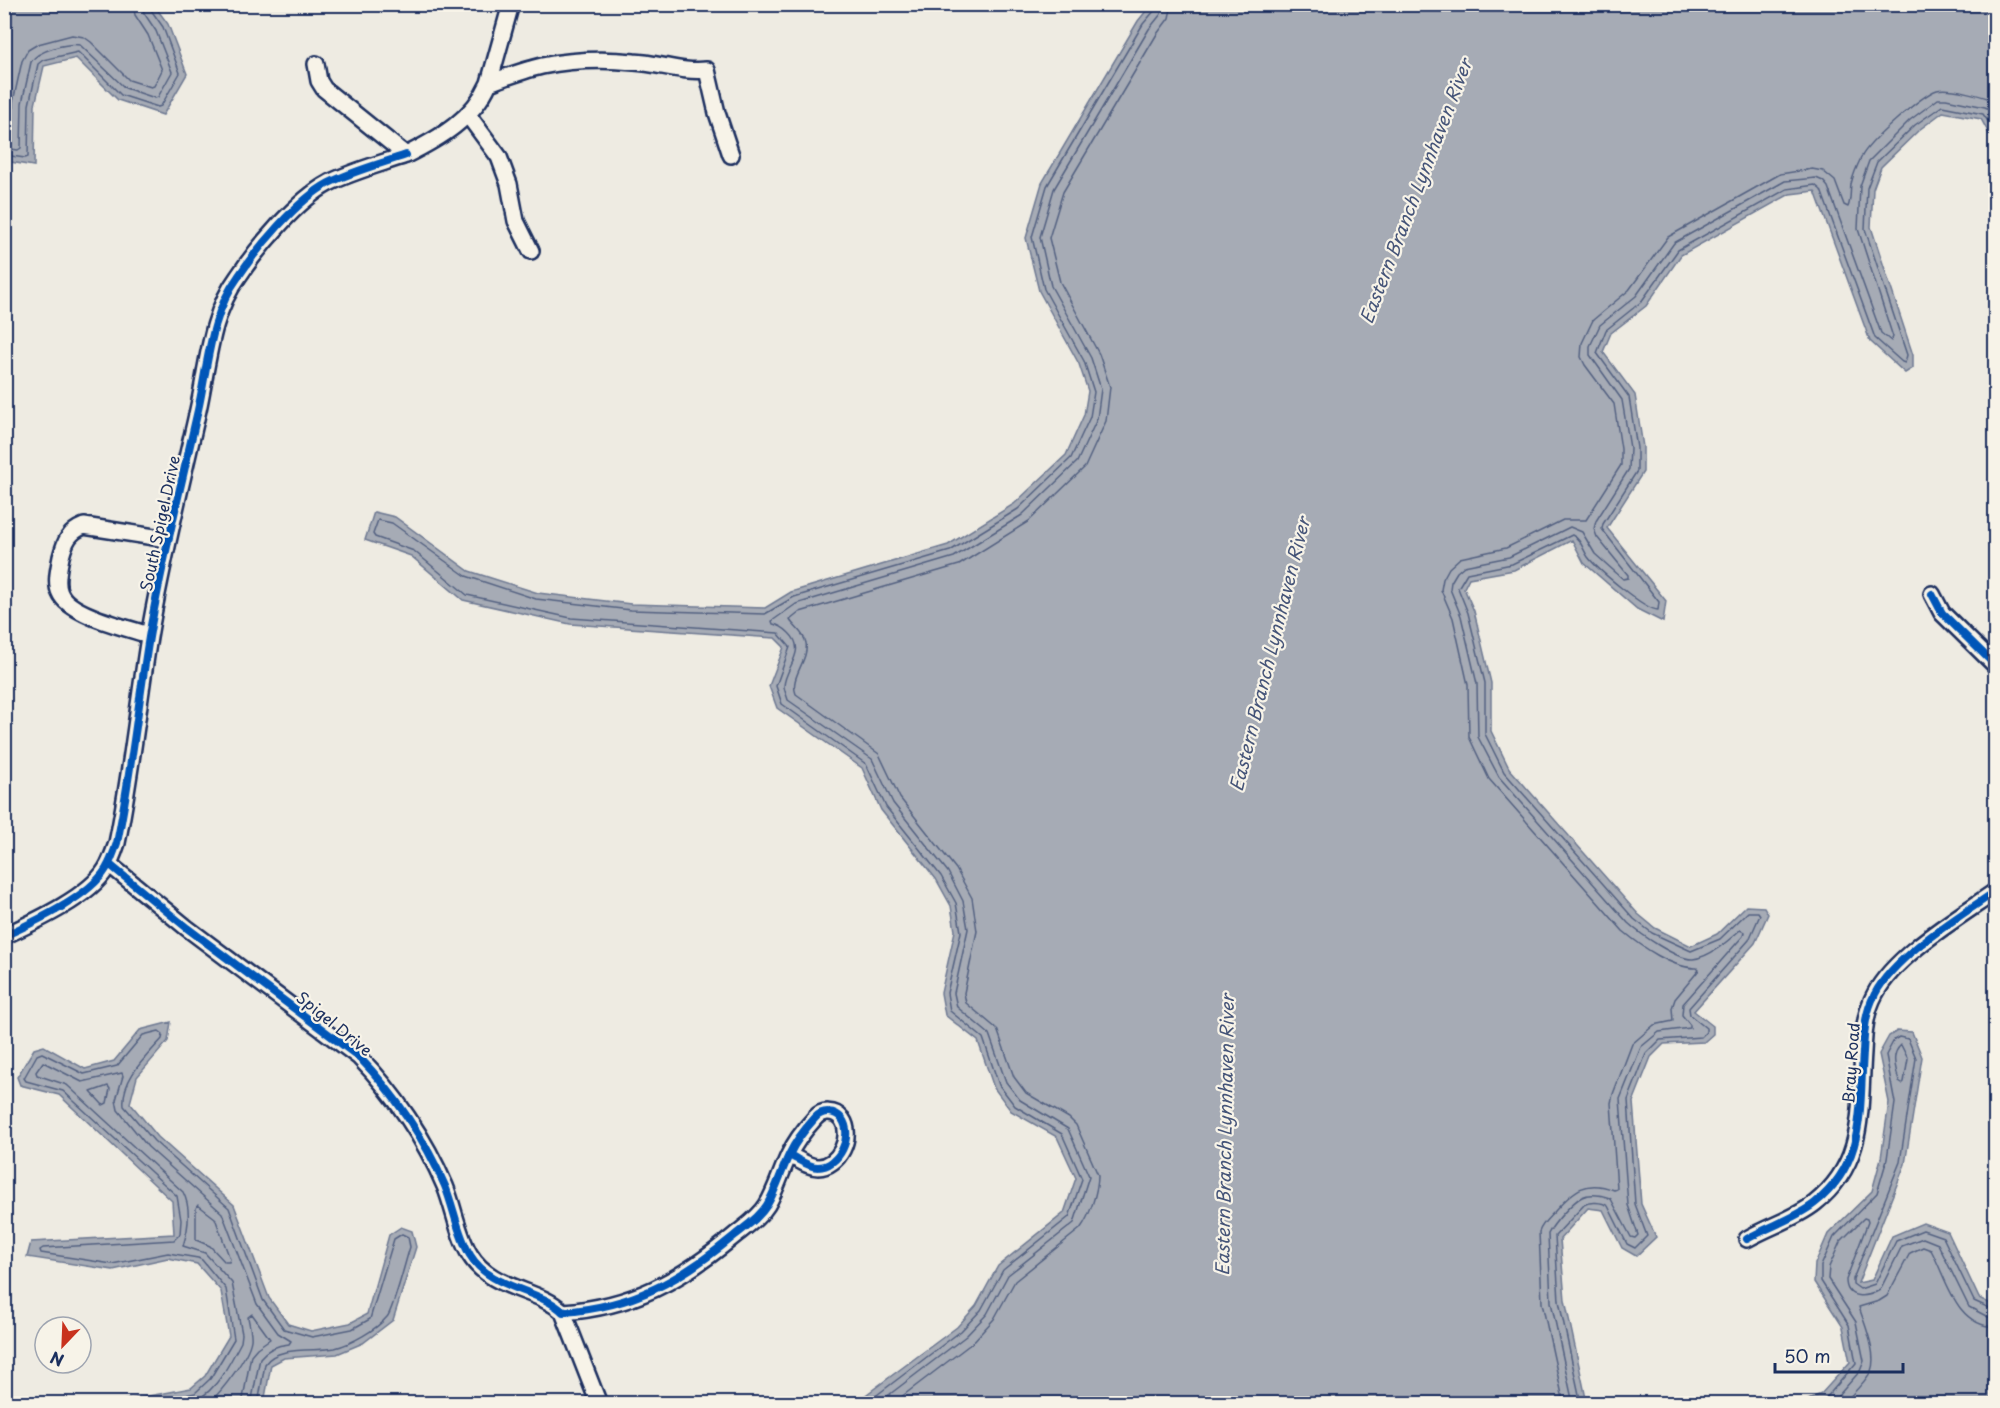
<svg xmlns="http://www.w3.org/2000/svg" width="2000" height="1408" font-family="'Playpen Sans',sans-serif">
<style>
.water{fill:#a6abb5;stroke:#6e7992;stroke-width:1.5}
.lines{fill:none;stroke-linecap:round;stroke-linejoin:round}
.shore{stroke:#536181;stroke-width:1.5}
.minor-casing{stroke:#1b2f5e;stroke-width:20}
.minor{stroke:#f7f3e8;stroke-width:15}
.cycleway-casing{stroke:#f7f3e8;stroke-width:11}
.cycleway{stroke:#0057b8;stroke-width:8}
.labels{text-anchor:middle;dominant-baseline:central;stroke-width:4.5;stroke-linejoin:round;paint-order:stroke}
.street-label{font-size:16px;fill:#1b2f5e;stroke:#f7f3e8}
.water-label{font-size:18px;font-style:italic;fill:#455478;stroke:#f7f3e8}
</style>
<rect width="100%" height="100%" fill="#eeebe2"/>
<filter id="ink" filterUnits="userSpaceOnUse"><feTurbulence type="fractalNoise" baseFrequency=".0167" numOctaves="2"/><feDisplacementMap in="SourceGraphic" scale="12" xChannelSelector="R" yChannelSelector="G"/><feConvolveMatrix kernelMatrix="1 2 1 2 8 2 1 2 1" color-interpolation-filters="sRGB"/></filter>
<g filter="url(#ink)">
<!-- water -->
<path class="water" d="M 4,5 L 154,5 L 168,24 L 187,74 L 163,115 L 118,100 L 76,58 L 44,66 L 35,105 L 34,166 L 5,161 Z
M 1151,5 L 1995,5 L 1995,145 L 1981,119 L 1943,112 L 1919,130 L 1881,167 L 1873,189 L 1871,227 L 1913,355 L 1913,368 L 1905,373 L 1870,341 L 1815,191 L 1790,194 L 1681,255 L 1646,306 L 1611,333 L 1603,352 L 1635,395 L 1643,447 L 1643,472 L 1607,528 L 1666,601 L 1663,622 L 1637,609 L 1584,563 L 1572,540 L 1514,570 L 1469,578 L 1464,588 L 1474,611 L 1491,683 L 1491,731 L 1509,768 L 1638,914 L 1655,928 L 1691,946 L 1717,934 L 1746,906 L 1764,907 L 1768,914 L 1755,943 L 1694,1011 L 1713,1026 L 1713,1034 L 1704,1042 L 1664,1044 L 1651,1057 L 1633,1102 L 1641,1204 L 1656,1237 L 1636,1256 L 1622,1248 L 1603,1210 L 1588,1208 L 1560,1239 L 1565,1300 L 1587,1403 L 855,1403 L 957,1327 L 976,1306 L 998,1266 L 1064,1213 L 1076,1178 L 1057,1137 L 1011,1111 L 994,1088 L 978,1041 L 945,1015 L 941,993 L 955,931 L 951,906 L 936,879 L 881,810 L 862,768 L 777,708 L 769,686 L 784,647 L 775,638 L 570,624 L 463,600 L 411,556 L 365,540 L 374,512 L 395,517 L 469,571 L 538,593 L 631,604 L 765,608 L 791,592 L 948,545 L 1014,504 L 1066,455 L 1084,415 L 1088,391 L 1079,364 L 1039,291 L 1026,238 L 1042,183 L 1138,21 Z
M 171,1022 L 168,1041 L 137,1077 L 130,1103 L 158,1137 L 234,1205 L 269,1298 L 288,1324 L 311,1331 L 350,1323 L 367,1314 L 389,1235 L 401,1227 L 412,1231 L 416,1247 L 393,1320 L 363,1343 L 337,1354 L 284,1358 L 271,1365 L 264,1403 L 112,1403 L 191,1388 L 205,1376 L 229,1336 L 221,1291 L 197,1264 L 168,1258 L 113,1270 L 27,1257 L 31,1242 L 174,1234 L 172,1201 L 59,1095 L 20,1085 L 17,1077 L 34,1049 L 44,1046 L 85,1069 L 114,1061 L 140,1030 Z
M 1897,1031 L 1912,1032 L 1922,1057 L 1905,1164 L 1858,1283 L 1872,1280 L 1892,1236 L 1923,1223 L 1948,1232 L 1979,1298 L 1995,1306 L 1995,1403 L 1802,1403 L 1821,1394 L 1850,1362 L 1843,1327 L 1814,1282 L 1815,1264 L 1828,1234 L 1872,1191 L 1881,1158 L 1889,1102 L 1879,1054 L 1889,1036 Z"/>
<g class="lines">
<!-- shore -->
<path class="shore" d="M 4,139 L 10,139 L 12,136 L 13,102 L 22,61 L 28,50 L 38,44 L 72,35 L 84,37 L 91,42 L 129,80 L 151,87 L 154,86 L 162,70 L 148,35 L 135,15 L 133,4
M 4,148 L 18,150 L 21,148 L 22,103 L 31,62 C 38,50 67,43 80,45 L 125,88 L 155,98 L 158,97 L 172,72 L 156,31 L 144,13 L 142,4
M 4,155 L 25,158 L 28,157 L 29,105 L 38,64 L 43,60 L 78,52 L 121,95 L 158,107 L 161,106 L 180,73 L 163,27 L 151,10 L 150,4
M 1901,1045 L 1908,1059 L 1904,1082 L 1902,1084 L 1899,1082 C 1896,1068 1890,1055 1901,1045 Z
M 108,1086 L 110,1089 L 107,1103 L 103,1105 L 91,1092 Z
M 198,1205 L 215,1218 L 230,1259 L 229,1262 L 225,1262 L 210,1246 L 196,1240 L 196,1208 Z
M 145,1404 L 195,1393 L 210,1379 L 234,1339 L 226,1289 L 202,1260 L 198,1258 L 168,1253 L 112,1264 L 41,1253 L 40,1250 L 43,1248 L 174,1240 L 180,1234 L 181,1220 L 177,1196 L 63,1091 L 26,1081 L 24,1078 L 37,1055 L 42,1053 L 84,1074 L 117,1066 L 143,1035 L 159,1031 L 163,1034 L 162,1039 C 146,1057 121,1079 124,1106 L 154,1141 L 229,1208 L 263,1300 L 284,1329 L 312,1337 L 352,1329 L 370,1319 L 394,1239 L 402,1234 L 408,1237 L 410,1247 C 406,1259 393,1311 387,1317 C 376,1330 351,1344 335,1348 C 316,1352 277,1345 265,1364 L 258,1404
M 185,1404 C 214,1398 228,1366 241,1342 L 242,1334 L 232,1283 L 205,1253 L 183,1246 C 188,1230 192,1209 183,1192 L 67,1085 L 37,1075 L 36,1072 L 43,1062 L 82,1082 L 122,1073 L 123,1076 L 116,1100 L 118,1110 L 148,1147 L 222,1213 L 257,1304 L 278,1333 L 291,1341 L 289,1344 C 278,1345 267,1349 260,1358 L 251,1404
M 208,1404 C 222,1391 248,1358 251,1340 C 252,1333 249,1324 248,1317 L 252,1314 L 270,1339 L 257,1348 L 251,1355 L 242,1404
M 865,1404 L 961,1331 L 981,1310 L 1003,1270 L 1069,1217 L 1082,1179 L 1062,1134 L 1015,1106 L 999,1085 L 983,1038 L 950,1011 L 947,993 L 961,932 L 956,903 L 941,876 L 886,807 L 866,764 L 782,704 L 776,686 L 790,647 L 778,633 L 571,618 L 467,595 L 414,551 L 375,537 L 373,534 L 378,520 L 392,523 L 466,576 L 536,599 L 631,610 L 765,614 L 794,597 L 950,551 L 1018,509 L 1071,458 L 1090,417 L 1094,392 L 1084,361 L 1044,289 L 1032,237 L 1047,186 L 1143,24 L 1155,10 L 1156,4
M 877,1404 L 966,1336 L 987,1314 L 1008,1275 L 1074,1223 L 1089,1176 L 1068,1129 L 1020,1100 L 1006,1082 L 989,1034 L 957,1007 L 954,993 L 968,929 L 963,901 L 948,872 L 893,803 L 872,759 L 788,700 C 787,696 784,690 784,686 C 785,667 808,651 789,633 C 784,628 780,625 773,624 L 772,621 L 796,604 L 954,557 L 1022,515 L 1077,462 L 1097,419 L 1101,389 L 1091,358 L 1051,286 L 1040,237 L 1054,189 L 1149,29 L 1161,14 L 1163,4
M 892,1404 L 972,1343 L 994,1319 L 1015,1281 L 1080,1229 C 1090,1216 1098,1191 1098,1175 L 1076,1125 L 1069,1118 L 1026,1093 L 1014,1077 L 997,1029 L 966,1003 L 964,993 L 977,931 L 972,898 L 956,869 L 900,798 L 879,754 L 796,694 C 789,677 809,661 806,643 C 804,633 795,628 790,620 L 800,612 L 959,565 L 1029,521 L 1085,467 L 1106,421 L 1110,387 L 1099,354 L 1060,282 L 1049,238 L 1063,192 L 1157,34 L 1169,18 L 1172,4
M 1564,1404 L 1542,1303 L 1539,1232 C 1542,1223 1550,1217 1556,1210 C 1574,1190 1586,1179 1614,1190 L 1617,1189 L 1611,1103 L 1613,1094 L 1632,1044 L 1654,1025 L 1673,1021 L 1672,1008 L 1675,999 L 1699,970 L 1697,968 C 1673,969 1641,946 1623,931 L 1489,779 L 1469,737 L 1468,685 L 1453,618 L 1441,590 L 1443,579 L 1449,568 L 1460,558 L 1506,548 L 1563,520 L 1586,520 L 1621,465 L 1621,449 L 1614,404 L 1585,365 L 1581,357 L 1582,343 L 1593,320 L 1629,290 L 1668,237 L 1780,174 L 1812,169 L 1823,171 L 1835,181 L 1844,205 L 1848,207 C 1851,200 1850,192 1851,184 C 1853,176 1857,166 1861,158 C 1867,143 1922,95 1937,90 C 1949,87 1986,96 1996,102
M 1573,1404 L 1551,1302 L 1548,1234 C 1553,1224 1572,1202 1582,1197 C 1590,1193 1604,1195 1611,1199 L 1631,1237 L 1635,1238 L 1638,1235 L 1628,1205 L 1620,1099 L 1641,1047 L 1659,1032 L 1690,1028 L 1690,1025 L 1682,1015 L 1683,1004 L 1743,936 L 1744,932 L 1740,930 C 1728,941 1710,957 1693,959 C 1677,960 1640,934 1628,923 L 1499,777 L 1478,737 L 1477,684 L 1461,616 L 1450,589 L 1451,582 L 1457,572 L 1464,566 L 1509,557 L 1570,527 L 1582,532 L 1595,554 L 1623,579 L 1628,578 L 1628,575 L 1597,537 L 1594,529 L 1596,521 L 1629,469 L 1630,448 L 1622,400 L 1590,355 L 1590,346 L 1600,325 L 1636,296 L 1674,243 L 1785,181 L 1816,178 L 1823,181 L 1828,187 L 1881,333 L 1891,341 L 1893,337 L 1858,229 L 1860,186 L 1869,161 L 1910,120 L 1938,99 L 1946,99 L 1985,107 L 1991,110 L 1996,118
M 1581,1404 L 1559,1301 L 1555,1236 L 1584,1205 C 1590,1201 1602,1202 1608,1206 L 1627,1244 L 1635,1248 L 1647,1236 L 1635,1204 L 1628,1100 L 1646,1054 L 1660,1040 L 1701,1037 L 1706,1032 L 1706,1028 L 1690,1015 L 1689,1008 L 1749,940 L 1760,915 L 1758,912 L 1748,912 L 1720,939 L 1691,951 L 1652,933 L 1634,919 L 1504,772 L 1485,734 L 1485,683 L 1468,613 L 1458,588 L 1467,573 L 1512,564 L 1572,535 C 1581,539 1583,550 1588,557 C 1597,569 1645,610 1658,610 L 1659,602 L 1602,529 L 1603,524 L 1637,471 L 1637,448 L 1629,397 L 1597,353 L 1606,330 L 1641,302 L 1678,250 L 1787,189 L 1815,185 L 1821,190 L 1875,338 L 1902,362 L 1905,363 L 1907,355 L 1865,229 L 1867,188 L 1877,162 L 1915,125 L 1942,106 L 1983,114 L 1996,133
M 1815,1404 L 1826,1398 L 1856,1363 L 1849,1325 L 1821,1281 L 1821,1266 L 1834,1237 L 1877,1193 L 1887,1159 L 1895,1103 L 1886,1055 L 1894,1040 L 1899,1037 L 1908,1039 L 1916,1058 L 1900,1162 L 1853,1279 L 1853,1284 L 1860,1289 L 1875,1284 L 1896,1241 L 1923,1230 L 1943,1237 L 1974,1301 L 1996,1311
M 1831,1404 L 1860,1371 L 1864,1361 L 1856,1322 L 1828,1279 L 1829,1267 L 1840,1242 L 1864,1218 L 1867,1219 L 1868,1222 L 1846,1280 C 1846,1300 1866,1298 1880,1290 L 1902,1246 L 1923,1238 L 1938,1244 L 1969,1307 L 1988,1317 L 1996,1318
M 1843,1404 C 1852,1394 1865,1383 1871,1371 C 1878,1354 1864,1323 1859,1307 L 1879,1301 L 1887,1296 L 1910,1253 L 1923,1247 L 1931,1250 C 1947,1279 1955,1326 1996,1327"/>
<defs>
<path id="minor" d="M 316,64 L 319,81 L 324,89 L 406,155 C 440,138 473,119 489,83 C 506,77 524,70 542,66 C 572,60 603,59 634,62 C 659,63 682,73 707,70 L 717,113 L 731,155
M 489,83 L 511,4
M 468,115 L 499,157 L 509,184 L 516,221 L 531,251
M 1932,594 L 1942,613 L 1996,666
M 149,635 C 128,628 69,615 60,593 C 55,583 59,568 61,557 C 65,541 69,532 84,526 L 167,539
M 109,864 L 187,928 L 359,1057 C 394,1093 425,1139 445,1186 C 454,1208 458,1236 470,1255 C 491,1290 538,1288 563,1312 C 632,1307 680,1281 734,1236 C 745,1227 759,1218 767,1205 C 776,1190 781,1172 789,1155 C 795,1142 804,1130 815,1118 C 822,1110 835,1110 842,1119 C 854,1136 839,1167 818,1167 C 808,1167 798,1159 789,1155
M 4,936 C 34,922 89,897 106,869 C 111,861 114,852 117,843 C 131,775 138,705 149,637 C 162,560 181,486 198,410 C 208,365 210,315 238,277 C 258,247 297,200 329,183 C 353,171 380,164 406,155
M 1747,1239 C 1769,1226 1795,1219 1815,1203 C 1866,1162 1859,1111 1863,1052 C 1864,1032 1865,1012 1875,994 C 1895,955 1959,917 1996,891
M 563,1312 L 599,1404"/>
</defs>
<!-- minor casing -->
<use href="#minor" class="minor-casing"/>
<!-- minor -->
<use href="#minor" class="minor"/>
<defs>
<path id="cycleway" d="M 1932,594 L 1942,613 L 1996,666
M 109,864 L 187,928 L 359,1057 C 394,1093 425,1139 445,1186 C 454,1208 458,1236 470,1255 C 491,1290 538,1288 563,1312 C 632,1307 680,1281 734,1236 C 745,1227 759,1218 767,1205 C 776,1190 781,1172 789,1155 C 795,1142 804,1130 815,1118 C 822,1110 835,1110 842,1119 C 854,1136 839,1167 818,1167 C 808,1167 798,1159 789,1155
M 4,936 C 34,922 89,897 106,869 C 111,861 114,852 117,843 C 131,775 138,705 149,637 C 162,560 181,486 198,410 C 208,365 210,315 238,277 C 258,247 297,200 329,183 C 353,171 380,164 406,155
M 1747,1239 C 1769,1226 1795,1219 1815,1203 C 1866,1162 1859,1111 1863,1052 C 1864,1032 1865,1012 1875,994 C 1895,955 1959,917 1996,891"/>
</defs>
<!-- cycleway casing -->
<use href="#cycleway" class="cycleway-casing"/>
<!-- cycleway -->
<use href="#cycleway" class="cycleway"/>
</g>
</g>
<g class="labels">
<!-- street labels -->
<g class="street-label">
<text transform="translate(159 523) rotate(-78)">South Spigel Drive</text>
<text transform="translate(335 1023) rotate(39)">Spigel Drive</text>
<text transform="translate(1850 1063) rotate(-86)">Bray Road</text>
</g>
<!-- water labels -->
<g class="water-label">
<text transform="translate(1415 191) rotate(-69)">Eastern Branch Lynnhaven River</text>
<text transform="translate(1269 654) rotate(-76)">Eastern Branch Lynnhaven River</text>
<text transform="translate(1224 1135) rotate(-89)">Eastern Branch Lynnhaven River</text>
</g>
</g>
<!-- margin -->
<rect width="2000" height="1408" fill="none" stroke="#f7f3e8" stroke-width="24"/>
<rect x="12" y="12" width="1976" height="1384" fill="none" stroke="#1b2f5e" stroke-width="2" filter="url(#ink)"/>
<!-- north arrow -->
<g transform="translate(63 1345) rotate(203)"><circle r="28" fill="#f7f3e8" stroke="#9fa5b1" stroke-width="1.5"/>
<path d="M0-4.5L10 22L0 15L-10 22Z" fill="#c8321e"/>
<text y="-9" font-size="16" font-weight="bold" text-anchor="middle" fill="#1b2f5e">N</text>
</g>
<!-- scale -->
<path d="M1775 1363v9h128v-9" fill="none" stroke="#1b2f5e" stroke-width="3"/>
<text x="1784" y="1363" font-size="18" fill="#1b2f5e" stroke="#f7f3e8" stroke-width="4.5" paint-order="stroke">50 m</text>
</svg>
